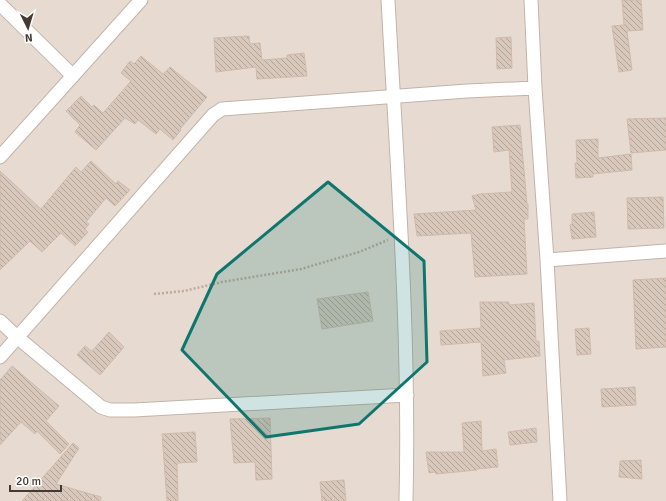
<svg xmlns="http://www.w3.org/2000/svg" width="666" height="501" font-family="Signika,sans-serif">
<style>
.residential{fill:#e7dbd1}
.building{fill:url(#building-back-hatch);stroke:#d0baab}
.lines{fill:none;stroke-linecap:round;stroke-linejoin:round}
.minor-casing{stroke:#c1b3a9;stroke-width:15}
.path{stroke:#c1a996;stroke-width:2.5;stroke-dasharray:2 2;stroke-linecap:butt}
.minor{stroke:#fff;stroke-width:13}
.marked{fill:#0f766e;fill-opacity:0.2;stroke:#0f766e;stroke-width:3;stroke-linejoin:round}
</style>
<defs>
<pattern id="building-back-hatch" width="6" height="6" patternUnits="userSpaceOnUse"><rect width="6" height="6" fill="#d8c7bb"/><path d="M-1 5l2 2M0 0l6 6M5-1l2 2" fill="none" stroke="#b1a399"/></pattern>
</defs>
<rect width="100%" height="100%" fill="#f3ebe3"/>
<!-- residential -->
<path class="residential" d="M 0,0 L 666,0 L 666,501 L 0,501 Z"/>
<!-- building -->
<path class="building" d="M 622,0 L 641,0 L 643,30 L 627,31 L 632,70 L 619,72 L 612,26 L 624,25 Z
M 249,36 L 250,44 L 260,43 L 262,60 L 287,58 L 287,55 L 304,53 L 307,76 L 257,79 L 256,67 L 216,72 L 214,38 Z
M 511,37 L 512,68 L 497,69 L 496,38 Z
M 141,56 L 163,74 L 170,67 L 207,97 L 180,129 L 181,130 L 173,140 L 160,129 L 156,134 L 138,120 L 135,124 L 125,118 L 96,150 L 75,132 L 80,125 L 66,111 L 81,96 L 92,107 L 94,105 L 103,113 L 131,81 L 121,73 L 130,61 L 134,64 Z
M 666,118 L 666,150 L 631,153 L 627,119 Z
M 520,125 L 527,204 L 528,204 L 528,219 L 524,219 L 527,274 L 475,277 L 471,233 L 417,236 L 414,214 L 476,210 L 472,196 L 480,194 L 512,192 L 509,150 L 494,152 L 492,127 Z
M 598,139 L 598,158 L 631,154 L 632,170 L 593,174 L 593,177 L 576,178 L 575,163 L 577,163 L 576,140 Z
M 91,161 L 116,184 L 118,181 L 130,190 L 115,206 L 106,198 L 86,222 L 89,224 L 85,229 L 88,232 L 75,246 L 61,233 L 42,252 L 30,241 L 0,270 L 0,171 L 41,209 L 76,167 L 81,172 Z
M 663,197 L 664,228 L 628,229 L 627,198 Z
M 594,212 L 596,237 L 572,239 L 570,225 L 572,224 L 572,214 Z
M 666,278 L 666,347 L 636,349 L 633,280 Z
M 368,292 L 373,321 L 322,329 L 317,299 Z
M 480,302 L 509,302 L 509,305 L 534,303 L 536,341 L 539,341 L 540,356 L 504,360 L 506,373 L 483,376 L 481,342 L 441,345 L 440,331 L 481,328 Z
M 589,328 L 591,354 L 577,355 L 575,329 Z
M 109,332 L 124,347 L 100,375 L 77,355 L 85,346 L 92,351 Z
M 12,366 L 59,406 L 46,421 L 69,444 L 60,454 L 37,431 L 35,434 L 21,422 L 0,445 L 0,380 Z
M 635,387 L 636,405 L 602,407 L 601,389 Z
M 270,418 L 272,479 L 256,480 L 255,462 L 234,463 L 230,419 Z
M 481,421 L 482,451 L 496,449 L 498,467 L 477,469 L 477,470 L 436,474 L 435,472 L 429,473 L 426,452 L 464,452 L 462,423 Z
M 536,428 L 537,442 L 510,445 L 508,432 Z
M 195,432 L 197,462 L 177,463 L 178,501 L 167,501 L 162,434 Z
M 73,443 L 79,448 L 56,484 L 101,497 L 101,501 L 22,501 Z
M 641,460 L 642,479 L 619,477 L 620,461 Z
M 344,480 L 346,501 L 322,501 L 320,482 Z"/>
<g class="lines">
<defs>
<path id="minor" d="M 388,0 C 397,167 410,334 406,501
M 531,0 L 535,88 L 547,260 L 560,501
M 0,4 L 73,76
M 0,157 L 141,0
M 547,260 L 666,251
M 0,321 L 17,337 L 101,407 L 110,410 L 134,410 L 407,395
M 0,357 L 213,115 L 222,109 L 467,91 L 535,88"/>
</defs>
<!-- minor casing -->
<use href="#minor" class="minor-casing"/>
<!-- path -->
<path class="path" d="M 154,294 L 184,291 L 222,282 L 301,269 L 359,252 L 388,240"/>
<!-- minor -->
<use href="#minor" class="minor"/>
</g>
<!-- marked area -->
<path class="marked" d="M 328,182 L 424,261 L 427,362 L 359,424 L 266,437 L 182,350 L 217,274 Z"/>
<!-- north arrow -->
<g transform="translate(28 28) rotate(175)" stroke="#ffffff" stroke-width="3" paint-order="stroke">
<path d="M0-3L7 15L0 10L-7 15Z" fill="#453a33"/>
<text y="-6" font-size="11" font-weight="bold" text-anchor="middle" fill="#453a33">N</text>
</g>
<!-- scale -->
<path d="M10 485v6h51v-6" fill="none" stroke="#453a33" stroke-width="2"/>
<text x="16" y="485" font-size="12" fill="#453a33" stroke="#ffffff" stroke-width="3" paint-order="stroke">20 m</text>
</svg>
